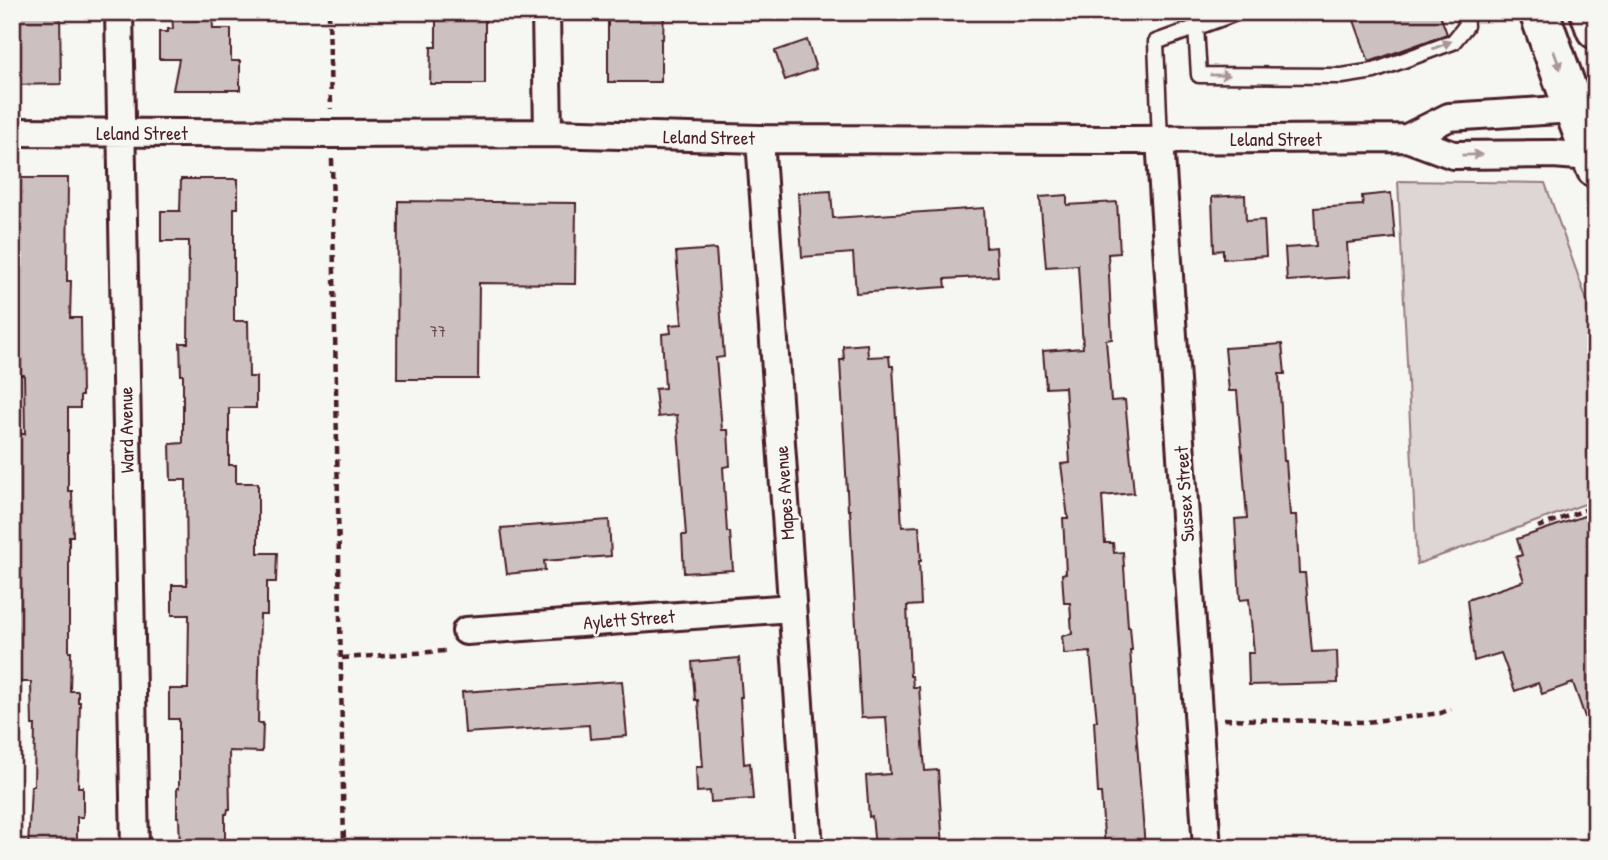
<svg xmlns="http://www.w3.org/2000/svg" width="1608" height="860" font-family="'Patrick Hand',sans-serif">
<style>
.green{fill:#ddd6d5;stroke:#947a80;stroke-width:2}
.building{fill:#ccc1c0;stroke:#4a1f2b;stroke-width:2}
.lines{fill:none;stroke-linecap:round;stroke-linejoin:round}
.lane-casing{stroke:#4a1f2b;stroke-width:19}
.street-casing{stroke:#4a1f2b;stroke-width:32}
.secondary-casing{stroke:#4a1f2b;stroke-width:44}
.primary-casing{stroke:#4a1f2b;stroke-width:44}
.path{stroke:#4a1f2b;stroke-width:4.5;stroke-dasharray:7 5;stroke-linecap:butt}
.lane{stroke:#f6f6f2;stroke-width:14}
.street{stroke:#f6f6f2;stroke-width:26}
.secondary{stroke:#f6f6f2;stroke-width:38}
.primary{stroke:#f6f6f2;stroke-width:38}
.oneway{fill:#a99598}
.labels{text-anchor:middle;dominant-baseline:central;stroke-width:5;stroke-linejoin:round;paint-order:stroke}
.number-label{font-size:16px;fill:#6a4850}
.street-label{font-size:19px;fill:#4a1f2b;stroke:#f6f6f2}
</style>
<rect width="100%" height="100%" fill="#f6f6f2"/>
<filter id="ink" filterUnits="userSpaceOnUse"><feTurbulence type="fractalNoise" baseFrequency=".0143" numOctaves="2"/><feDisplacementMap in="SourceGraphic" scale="14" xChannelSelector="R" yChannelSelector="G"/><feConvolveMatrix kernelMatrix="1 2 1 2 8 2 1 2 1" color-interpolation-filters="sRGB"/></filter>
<g filter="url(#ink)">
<!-- green -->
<path class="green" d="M 1398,181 L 1545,183 L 1596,326 L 1596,500 L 1417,564 Z"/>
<!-- building -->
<path class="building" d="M 12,12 L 60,12 L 61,84 L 12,85 Z
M 172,12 L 212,12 L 213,29 L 231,29 L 231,61 L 240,61 L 240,90 L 173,90 L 179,59 L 159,59 L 159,32 L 168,32 L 168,29 L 173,29 Z
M 436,12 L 485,12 L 485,84 L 430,84 L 431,47 L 436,47 Z
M 608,12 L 664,12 L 663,39 L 661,39 L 661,82 L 608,82 Z
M 1351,12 L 1439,12 L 1447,34 L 1369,62 Z
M 807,40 L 816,69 L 785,80 L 775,51 Z
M 12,178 L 68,178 L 67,281 L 71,281 L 70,318 L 81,318 L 82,396 L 80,396 L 80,408 L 68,408 L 68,491 L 72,491 L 73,536 L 69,536 L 69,652 L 71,652 L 70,691 L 78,691 L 78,702 L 80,702 L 78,787 L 83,787 L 83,817 L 77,817 L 77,848 L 28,848 L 31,786 L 34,786 L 35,725 L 32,725 L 31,682 L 12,682 L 12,550 L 15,550 L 14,493 L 15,493 L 15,434 L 25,434 L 24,375 L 20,375 L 20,363 L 14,363 L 15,203 L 12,203 Z
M 181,179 L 238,179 L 238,208 L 234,208 L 234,321 L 248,321 L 249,377 L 256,377 L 256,408 L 229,408 L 229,465 L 236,465 L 236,483 L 258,483 L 258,553 L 277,553 L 276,582 L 267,582 L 267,615 L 260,615 L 258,723 L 263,723 L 262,752 L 229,751 L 230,809 L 228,809 L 227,814 L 225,814 L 225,846 L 213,846 L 213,848 L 180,848 L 179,817 L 177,817 L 177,788 L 179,788 L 179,719 L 169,719 L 169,689 L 188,689 L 189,615 L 172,615 L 172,585 L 187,585 L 186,480 L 171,480 L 170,444 L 183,443 L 183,375 L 181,375 L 180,343 L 188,343 L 189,241 L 161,241 L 161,211 L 180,211 Z
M 831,191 L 833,218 L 984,208 L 986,248 L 996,247 L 998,276 L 945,279 L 946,287 L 856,293 L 853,253 L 802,257 L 798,193 Z
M 1391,193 L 1395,238 L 1347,243 L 1349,277 L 1287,281 L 1285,248 L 1316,246 L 1314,208 L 1363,205 L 1362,196 Z
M 1067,195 L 1067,205 L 1117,202 L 1120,253 L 1108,254 L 1112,339 L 1106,340 L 1111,401 L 1125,400 L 1134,493 L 1102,496 L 1105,543 L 1113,543 L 1114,553 L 1123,552 L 1128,627 L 1130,627 L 1132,650 L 1130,650 L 1145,848 L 1105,848 L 1101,793 L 1098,793 L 1094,721 L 1097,721 L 1090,652 L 1064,654 L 1062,636 L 1072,634 L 1070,603 L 1064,603 L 1062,574 L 1066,573 L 1063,518 L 1068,518 L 1061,464 L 1070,463 L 1065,387 L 1046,388 L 1043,351 L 1083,348 L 1078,265 L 1046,267 L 1040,197 Z
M 1245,195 L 1246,221 L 1264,220 L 1266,256 L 1223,259 L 1223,250 L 1214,251 L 1212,197 Z
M 398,201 L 576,203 L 575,284 L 479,283 L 478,379 L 397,379 Z
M 716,249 L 724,357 L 716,358 L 722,430 L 728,430 L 730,466 L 723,467 L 727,532 L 730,532 L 733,570 L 684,573 L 682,535 L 686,535 L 677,415 L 658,417 L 655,389 L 665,388 L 662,334 L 671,333 L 670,325 L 682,324 L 676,252 Z
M 867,344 L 868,357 L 889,356 L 890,366 L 893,366 L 902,527 L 919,526 L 921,561 L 919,561 L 921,605 L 907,606 L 910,676 L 912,676 L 913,687 L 919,687 L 925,771 L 938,770 L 943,848 L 875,848 L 872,816 L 869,817 L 866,776 L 890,774 L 886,717 L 861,718 L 853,571 L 850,510 L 848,510 L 840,360 L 844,360 L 843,346 Z
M 1282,344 L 1285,374 L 1279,374 L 1284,461 L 1286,461 L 1290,515 L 1296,515 L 1299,573 L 1305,573 L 1312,652 L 1337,651 L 1338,683 L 1249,685 L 1248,653 L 1254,653 L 1249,599 L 1240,600 L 1235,519 L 1247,518 L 1237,391 L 1229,391 L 1225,348 Z
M 1596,512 L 1596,736 L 1592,737 L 1573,683 L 1542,694 L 1538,683 L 1515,691 L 1501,653 L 1474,661 L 1467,600 L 1524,581 L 1516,557 L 1522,555 L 1517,539 Z
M 609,520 L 611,556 L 544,561 L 545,570 L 507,574 L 501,528 Z
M 739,658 L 742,697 L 740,697 L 744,764 L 750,763 L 753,799 L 711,802 L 710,791 L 697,792 L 696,767 L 703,767 L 698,700 L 695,700 L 692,662 Z
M 622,681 L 627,736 L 590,739 L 589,725 L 465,733 L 462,692 Z"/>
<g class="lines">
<defs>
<path id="lane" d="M 1196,27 L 1199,75 L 1342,76 L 1374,71 L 1453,42 L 1466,26 L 1465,12
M 1160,140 L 1156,42 L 1239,12"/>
<path id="street" d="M 119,12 L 135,848
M 546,12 L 548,133
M 12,132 L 331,134 L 548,133 L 760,139 L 1132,140 L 1407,138 L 1453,155 L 1553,154 L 1591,157
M 1407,138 L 1449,117 L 1574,109
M 760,139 L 809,848
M 1160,140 L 1207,848
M 466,631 L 792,608"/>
<path id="secondary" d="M 1539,12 L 1574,109
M 1590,12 L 1596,29"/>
<path id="primary" d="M 1596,101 L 1574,109 L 1596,168"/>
</defs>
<!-- lane casing -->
<use href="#lane" class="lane-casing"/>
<!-- street casing -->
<use href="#street" class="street-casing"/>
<!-- secondary casing -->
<use href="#secondary" class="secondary-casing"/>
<!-- primary casing -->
<use href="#primary" class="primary-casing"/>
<!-- path -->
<path class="path" d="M 329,12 L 331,109
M 332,159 L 344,848
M 1538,527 L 1596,506
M 342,658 L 445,651
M 1224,719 L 1366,722 L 1441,713 L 1451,709"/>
<!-- lane -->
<use href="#lane" class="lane"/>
<!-- street -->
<use href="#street" class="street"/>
<!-- secondary -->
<use href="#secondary" class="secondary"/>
<!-- primary -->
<use href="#primary" class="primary"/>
</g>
<!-- one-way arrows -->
<defs><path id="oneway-solid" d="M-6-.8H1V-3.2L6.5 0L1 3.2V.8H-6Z" transform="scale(1.75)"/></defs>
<g class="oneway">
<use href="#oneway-solid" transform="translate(1442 45) rotate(-22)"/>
<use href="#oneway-solid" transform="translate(1557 60) rotate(70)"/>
<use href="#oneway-solid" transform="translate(1220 75) rotate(1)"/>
<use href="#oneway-solid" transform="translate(1472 155) rotate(-1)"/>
</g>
</g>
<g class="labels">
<!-- number labels -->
<g class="number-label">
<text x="438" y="331">77</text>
</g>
<!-- street labels -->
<g class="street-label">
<text x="142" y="133">Leland Street</text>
<text transform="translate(709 137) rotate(1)">Leland Street</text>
<text x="1276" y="139">Leland Street</text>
<text transform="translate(126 430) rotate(-91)">Ward Avenue</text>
<text transform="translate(784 493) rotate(-94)">Mapes Avenue</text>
<text transform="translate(1184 494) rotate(-94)">Sussex Street</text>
<text transform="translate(629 619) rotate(-4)">Aylett Street</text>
</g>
</g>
<!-- margin -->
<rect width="1608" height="860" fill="none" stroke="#f6f6f2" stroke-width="42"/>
<rect x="21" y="21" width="1566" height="818" fill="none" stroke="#4a1f2b" stroke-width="2.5" filter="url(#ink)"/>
</svg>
